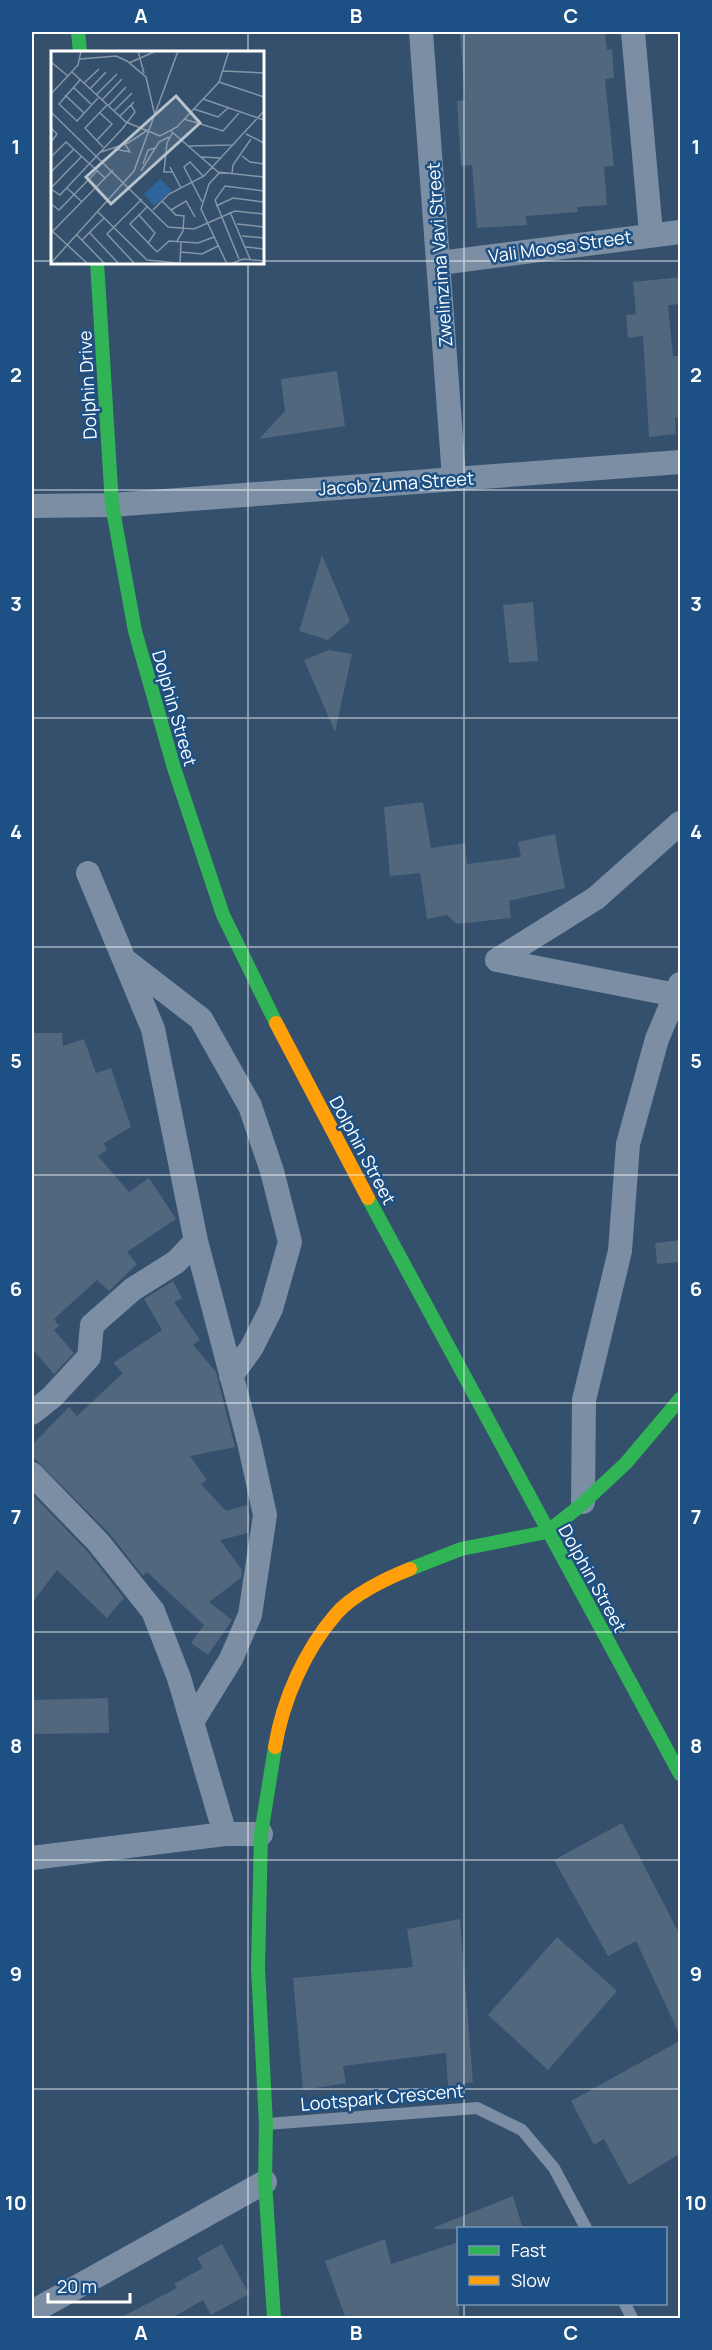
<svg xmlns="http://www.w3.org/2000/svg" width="712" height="2350" font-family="Manrope,sans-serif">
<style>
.building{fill:#50677e}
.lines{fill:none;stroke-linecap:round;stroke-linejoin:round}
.lane{stroke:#7b8ea3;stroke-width:12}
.street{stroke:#7b8ea3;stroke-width:24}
.fast{stroke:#30b455;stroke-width:14}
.slow{stroke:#ff9f0a;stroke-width:14}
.grid{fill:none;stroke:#fff;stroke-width:1.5;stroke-opacity:0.55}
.labels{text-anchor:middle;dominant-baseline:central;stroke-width:5;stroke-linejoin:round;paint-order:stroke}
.street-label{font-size:18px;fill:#fff;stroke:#1d5084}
.inset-road{fill:none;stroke:#8596a7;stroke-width:1.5}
.view{fill:#b8c2cc;fill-opacity:0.15;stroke:#b8c2cc;stroke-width:3}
.inset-edge{fill:none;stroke:#fff;stroke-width:3}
.neatline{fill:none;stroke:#fff;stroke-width:2}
.grid-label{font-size:20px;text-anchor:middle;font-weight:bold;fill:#fff}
</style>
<rect width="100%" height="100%" fill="#34506d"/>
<!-- building -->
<path class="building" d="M 460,32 L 605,32 L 607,50 L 612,49 L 614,78 L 605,79 L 614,166 L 604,167 L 607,205 L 577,207 L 578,212 L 526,216 L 527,225 L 477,228 L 472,165 L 461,166 L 457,101 L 465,100 Z
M 681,277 L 681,304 L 668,305 L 673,356 L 681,356 L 681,417 L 675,418 L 676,434 L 649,437 L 643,336 L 628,338 L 626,315 L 636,314 L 633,282 Z
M 337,371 L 345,426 L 259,439 L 285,411 L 281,379 Z
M 322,555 L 350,621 L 328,640 L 299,631 Z
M 533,602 L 538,661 L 509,663 L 503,605 Z
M 329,650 L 352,654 L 335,732 L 304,660 Z
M 423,802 L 431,848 L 465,843 L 467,864 L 521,857 L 518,842 L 555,834 L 565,888 L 509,901 L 511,918 L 457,924 L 447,915 L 427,919 L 420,873 L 390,876 L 384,807 Z
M 32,1033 L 62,1033 L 63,1046 L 84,1039 L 96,1073 L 111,1068 L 131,1127 L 104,1143 L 107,1150 L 98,1156 L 129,1192 L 149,1178 L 176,1219 L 127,1252 L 137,1264 L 109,1291 L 97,1280 L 54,1319 L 59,1326 L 54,1330 L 74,1353 L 54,1374 L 32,1349 Z
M 681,1240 L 681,1262 L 657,1264 L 655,1243 Z
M 173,1281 L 182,1298 L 174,1302 L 200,1340 L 193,1345 L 216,1372 L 235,1447 L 190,1456 L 207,1480 L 201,1484 L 226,1511 L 247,1505 L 250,1517 L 248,1533 L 220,1540 L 242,1570 L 241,1578 L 209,1602 L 232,1620 L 208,1655 L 191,1643 L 204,1625 L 147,1572 L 143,1576 L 108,1532 L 32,1456 L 32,1445 L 69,1407 L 77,1416 L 123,1373 L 113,1363 L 162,1330 L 144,1299 Z
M 32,1494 L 87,1551 L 124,1598 L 107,1618 L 57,1570 L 32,1603 Z
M 108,1698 L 109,1733 L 32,1734 L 32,1700 Z
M 622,1823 L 681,1937 L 681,2038 L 636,1941 L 608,1956 L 554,1860 Z
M 460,1919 L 473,2082 L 448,2087 L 446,2053 L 343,2066 L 346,2083 L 303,2090 L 293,1978 L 413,1967 L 407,1929 Z
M 557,1937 L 617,1991 L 548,2070 L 488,2015 Z
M 681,2040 L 681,2153 L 629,2185 L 604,2139 L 594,2145 L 571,2101 Z
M 513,2196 L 523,2229 L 435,2229 L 435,2227 Z
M 385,2239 L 391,2264 L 459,2242 L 459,2319 L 346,2319 L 325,2261 Z
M 222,2244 L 249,2294 L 211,2315 L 203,2300 L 170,2319 L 118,2319 L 177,2288 L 174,2284 L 203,2268 L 197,2258 Z"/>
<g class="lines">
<!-- lane -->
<path class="lane" d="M 267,2124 L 477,2108 L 522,2130 L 554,2168 L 586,2228
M 625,2304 L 632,2318"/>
<!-- street -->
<path class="street" d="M 421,32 L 454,478
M 633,32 L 651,233
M 440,263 L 680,232
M 32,506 L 112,505 L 680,462
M 88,873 L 153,1029 L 196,1241 L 249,1442 L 265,1515 L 250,1615 L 231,1659 L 192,1722
M 126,961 L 201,1019 L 250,1106 L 272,1171 L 290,1242 L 271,1309 L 252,1347 L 231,1376
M 676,995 L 497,960 L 596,898 L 680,823
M 32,1413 L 52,1397 L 89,1357 L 92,1325 L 133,1289 L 176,1262 L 196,1241
M 32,1474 L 98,1542 L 153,1611 L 179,1678 L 225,1834
M 583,1502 L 584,1400 L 620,1251 L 628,1144 L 657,1039 L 680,984
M 32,1858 L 225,1834 L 261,1834
M 32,2312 L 265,2182"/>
<!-- fast -->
<path class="fast" d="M 78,32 L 80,52
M 97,262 L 112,505 L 135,631 L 174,768 L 223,915 L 276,1023
M 368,1198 L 680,1774
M 410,1569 L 461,1549 L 547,1532 L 580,1506 L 626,1463 L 680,1399
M 274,2318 L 265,2182 L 266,2125 L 258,1968 L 261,1834 L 275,1747"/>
<!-- slow -->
<path class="slow" d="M 276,1023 L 368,1198
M 275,1747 C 283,1699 305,1650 336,1614 C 352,1595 387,1578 410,1569"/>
</g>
<!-- grid -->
<path class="grid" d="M 248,32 L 248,52M 464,32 L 464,2228M 32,261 L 52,261M 262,261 L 680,261M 248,262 L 248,2318M 32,490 L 680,490M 32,718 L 680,718M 32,947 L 680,947M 32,1175 L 680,1175M 32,1403 L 680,1403M 32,1632 L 680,1632M 32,1860 L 680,1860M 32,2089 L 680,2089M 464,2304 L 464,2318"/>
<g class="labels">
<!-- street labels -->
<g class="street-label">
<text transform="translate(560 246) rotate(-8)">Vali Moosa Street</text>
<text transform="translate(439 255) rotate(-94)">Zwelinzima Vavi Street</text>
<text transform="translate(87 385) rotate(-93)">Dolphin Drive</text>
<text transform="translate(396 483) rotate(-4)">Jacob Zuma Street</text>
<text transform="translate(175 708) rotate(74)">Dolphin Street</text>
<text transform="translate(363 1150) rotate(62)">Dolphin Street</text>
<text transform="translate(593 1578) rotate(61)">Dolphin Street</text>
<text transform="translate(382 2097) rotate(-5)">Lootspark Crescent</text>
</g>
</g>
<!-- overview -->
<g transform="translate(51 51)">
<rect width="213" height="213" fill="#34506d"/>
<path d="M 109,128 L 121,139 L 103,155 L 93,143 Z" fill="#2d659a"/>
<path class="inset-road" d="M 87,0 L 93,22M 29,8 L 65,5 L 76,10 L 95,26 L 104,65M 0,11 L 17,25M 78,12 L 105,0M 172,20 L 213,22M 21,21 L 75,71 L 109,85 L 126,76 L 168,31 L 178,0M 29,29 L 8,53 L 26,70 L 47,47M 168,31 L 213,46M 33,32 L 48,18M 22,36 L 40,53M 39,38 L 55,21M 0,43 L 27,14 L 30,0M 14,44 L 33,62M 45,44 L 66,23M 152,48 L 213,69M 51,49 L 71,28M 58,54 L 75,36M 143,58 L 167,66 L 177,57M 63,60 L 81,42M 0,61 L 117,176 L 143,178 L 184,160 L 213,163M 69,65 L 83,51M 133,68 L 172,80 L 188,62M 0,77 L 6,83 L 0,91M 120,80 L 167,121 L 213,126M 195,83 L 213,92M 46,89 L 61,73 L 49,62M 137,95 L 183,94M 52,96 L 34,77 L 56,54M 63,98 L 79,101 L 74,93M 50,101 L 77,92 L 97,79M 191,105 L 199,111 L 213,113M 0,106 L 15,91 L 54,127M 150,106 L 171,107M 92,113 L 97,99 L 104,97M 119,116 L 130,137M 90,120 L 108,91 L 118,86M 0,121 L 23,98M 121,121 L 113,121 L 116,92 L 122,81M 169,121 L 158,133 L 150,158 L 176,213M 181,123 L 182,114 L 200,88M 0,137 L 31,105M 16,137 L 31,151M 0,138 L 9,144 L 72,77 L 84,61 L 80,54M 111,150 L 125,164 L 133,165 L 132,180 L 126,190M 151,151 L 133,116 L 139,111 L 152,125M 0,153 L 8,159 L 46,120M 97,155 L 79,173 L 106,201M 165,155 L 182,147 L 213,151M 102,159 L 118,143 L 153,125 L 213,60M 120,159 L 135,150 L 144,166M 47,161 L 96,209 L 137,213M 179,161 L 199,208M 88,164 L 104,182 L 97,192M 186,173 L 213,176M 0,179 L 37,213M 2,180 L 62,119M 39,182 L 68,213M 26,184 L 54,213M 191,185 L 213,187M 31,189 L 53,167M 195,196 L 213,198M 106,201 L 118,190 L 147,192 L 163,186M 130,201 L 151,203 L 167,195M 188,208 L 164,149 L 174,135 L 213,140M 0,212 L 83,120 L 127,0M 129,212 L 130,190M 84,213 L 56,183 L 91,148M 179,213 L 192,208 L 213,210"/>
<path class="view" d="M 125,45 L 149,72 L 60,153 L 35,126 Z"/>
<rect width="213" height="213" class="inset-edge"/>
</g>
<!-- border -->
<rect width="712" height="2350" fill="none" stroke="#1d5084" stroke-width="66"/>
<!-- legend -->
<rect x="457" y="2227" width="210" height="78" fill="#1d5084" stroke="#7796b5" stroke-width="1.5"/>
<rect x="469" y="2246" width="30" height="9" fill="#30b455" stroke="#7796b5" stroke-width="1.5"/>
<text x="511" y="2257" font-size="18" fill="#ffffff">Fast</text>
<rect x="469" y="2276" width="30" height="9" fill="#ff9f0a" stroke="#7796b5" stroke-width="1.5"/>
<text x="511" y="2287" font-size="18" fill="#ffffff">Slow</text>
<!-- scale -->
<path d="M48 2293v9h82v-9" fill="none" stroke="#ffffff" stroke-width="3"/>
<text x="57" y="2293" font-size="18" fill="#ffffff" stroke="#1d5084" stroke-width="4.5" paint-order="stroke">20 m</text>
<rect x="33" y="33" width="646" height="2284" class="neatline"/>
<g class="grid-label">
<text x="141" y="23">A</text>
<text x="356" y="23">B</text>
<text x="571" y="23">C</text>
<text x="16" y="154">1</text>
<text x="696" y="154">1</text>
<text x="16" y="382">2</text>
<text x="696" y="382">2</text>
<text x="16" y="611">3</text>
<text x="696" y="611">3</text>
<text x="16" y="839">4</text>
<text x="696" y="839">4</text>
<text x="16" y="1068">5</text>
<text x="696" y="1068">5</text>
<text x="16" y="1296">6</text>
<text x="696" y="1296">6</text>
<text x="16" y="1524">7</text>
<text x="696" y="1524">7</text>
<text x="16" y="1753">8</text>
<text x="696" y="1753">8</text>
<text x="16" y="1981">9</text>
<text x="696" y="1981">9</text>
<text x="16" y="2210">10</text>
<text x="696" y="2210">10</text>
<text x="141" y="2340">A</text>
<text x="356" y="2340">B</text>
<text x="571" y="2340">C</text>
</g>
</svg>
